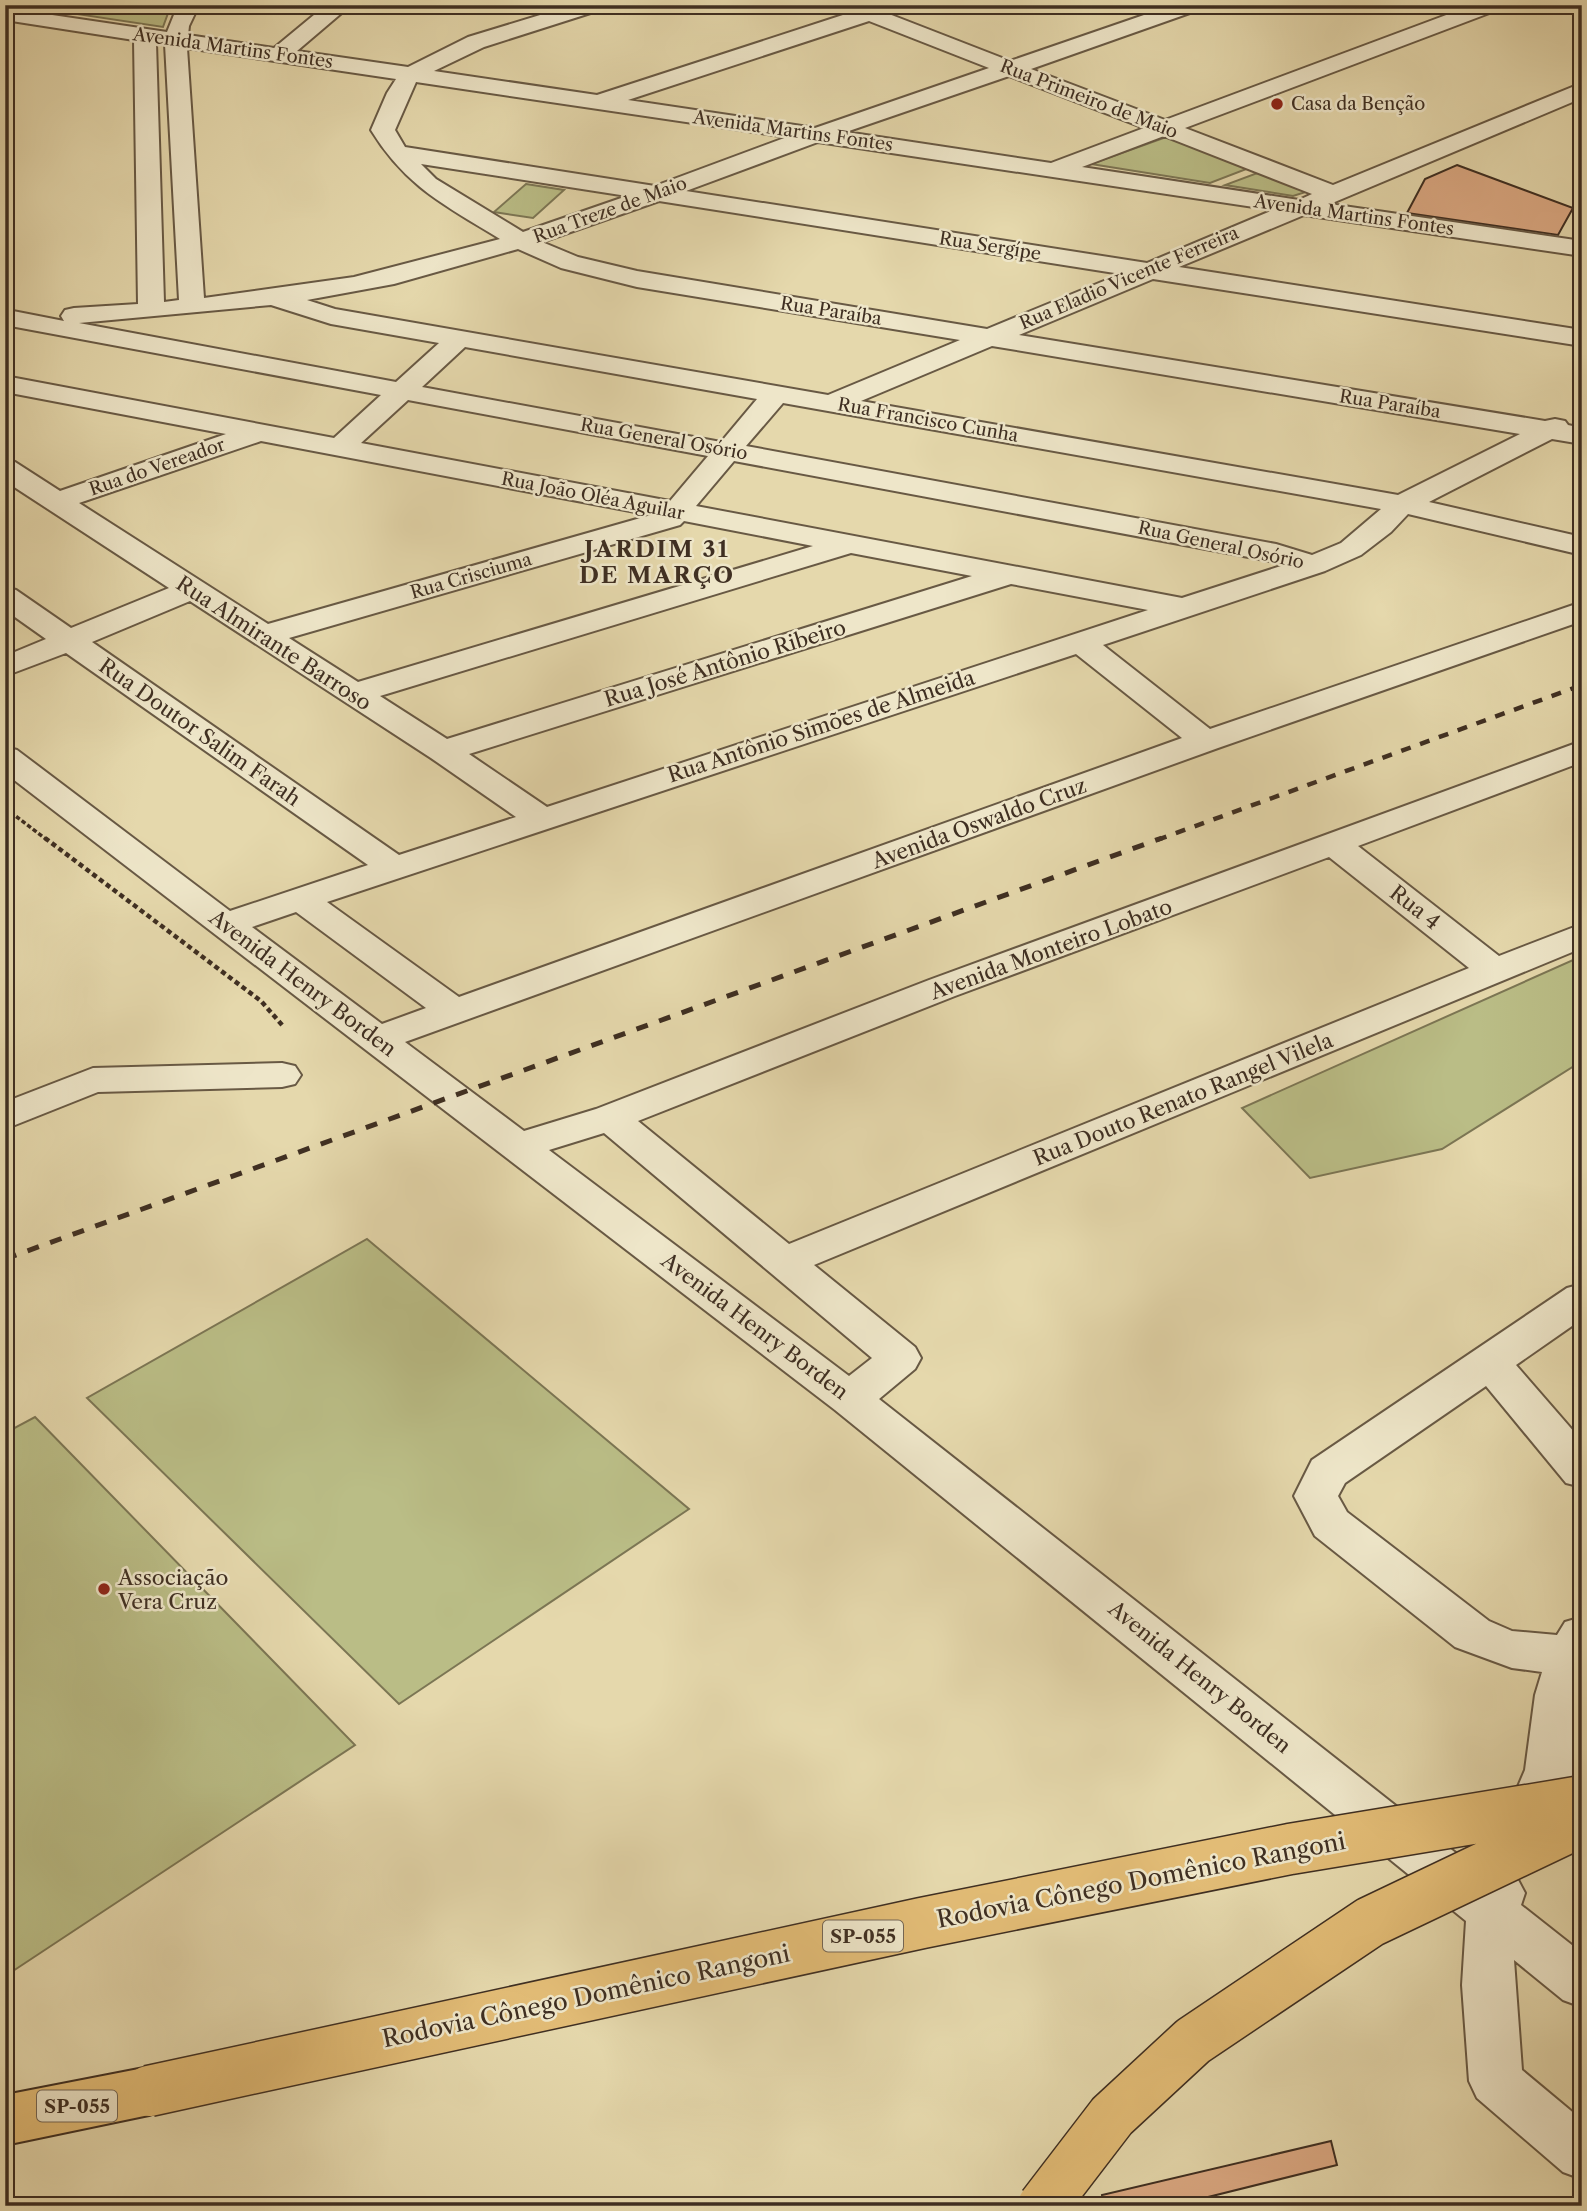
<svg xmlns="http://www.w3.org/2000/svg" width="1587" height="2211" font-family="'Libre Caslon Text',serif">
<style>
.green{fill:#babd86;stroke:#7c7654;stroke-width:2}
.building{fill:#dba983;stroke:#3f2f22;stroke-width:2}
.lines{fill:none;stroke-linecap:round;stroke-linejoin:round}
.minor-casing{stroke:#685944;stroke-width:4}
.highway-casing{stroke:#3f2f22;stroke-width:4}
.path-far1{stroke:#3f2f22;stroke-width:3.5;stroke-dasharray:4.5 2.5;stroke-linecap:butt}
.path{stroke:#3f2f22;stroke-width:4.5;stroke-dasharray:5 3.5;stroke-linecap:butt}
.minor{fill:#eee6c9;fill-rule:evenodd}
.highway{fill:#e2bc76;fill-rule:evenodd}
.rail-far1{stroke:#3f2f22;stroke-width:4.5;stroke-dasharray:10 10;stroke-linecap:butt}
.rail{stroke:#3f2f22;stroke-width:5;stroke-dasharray:12 12;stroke-linecap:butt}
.highway-bridge-casing{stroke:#3f2f22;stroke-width:53;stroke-linecap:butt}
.highway-bridge{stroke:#e2bc76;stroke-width:50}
.poi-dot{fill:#8f2418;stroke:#eee6c9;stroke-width:2.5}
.labels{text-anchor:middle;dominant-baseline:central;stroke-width:5;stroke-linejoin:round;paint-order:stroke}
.far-street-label{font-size:18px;fill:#3f2f22;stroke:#eee6c9}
.far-poi-label{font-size:18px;fill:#3f2f22;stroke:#eee6c9;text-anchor:start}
.shield{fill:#eee6c9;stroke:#746654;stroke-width:2}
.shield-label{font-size:19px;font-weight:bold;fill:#3f2f22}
.street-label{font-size:21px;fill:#3f2f22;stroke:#eee6c9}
.poi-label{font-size:21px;fill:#3f2f22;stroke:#eee6c9;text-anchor:start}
.far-district-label{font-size:23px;font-weight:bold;letter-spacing:2px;fill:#3f2f22;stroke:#eee6c9}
.near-street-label{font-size:24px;fill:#3f2f22;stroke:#eee6c9}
</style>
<rect width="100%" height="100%" fill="#e5d8ac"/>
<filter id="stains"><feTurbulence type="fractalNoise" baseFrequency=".00286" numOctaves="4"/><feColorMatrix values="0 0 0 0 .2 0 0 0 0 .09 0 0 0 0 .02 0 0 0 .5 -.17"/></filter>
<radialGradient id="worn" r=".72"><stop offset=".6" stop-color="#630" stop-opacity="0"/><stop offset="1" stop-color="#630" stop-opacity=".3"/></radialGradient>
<!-- green -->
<path class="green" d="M 42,5 L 171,5 L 163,27 L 37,8 Z
M 1169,136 L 1249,168 L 1210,183 L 1091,164 Z
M 1260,172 L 1309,191 L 1293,196 L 1225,185 Z
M 526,184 L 564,190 L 533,218 L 494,212 Z
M 1582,956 L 1582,1061 L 1442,1149 L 1310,1178 L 1242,1108 Z
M 367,1239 L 689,1509 L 399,1704 L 87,1398 Z
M 35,1417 L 355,1745 L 13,1971 L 5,1961 L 5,1433 Z"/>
<!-- building -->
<path class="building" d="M 1457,165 L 1573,208 L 1558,235 L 1407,213 L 1425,179 Z
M 1331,2141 L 1337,2165 L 1172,2206 L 1103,2206 L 1102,2195 Z"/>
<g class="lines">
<defs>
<path id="minor" d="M 178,5 L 199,5 L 189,26 L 188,35 L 274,48 L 326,5 L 351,5 L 297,51 L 408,67 L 468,37 L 573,5 L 606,5 L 603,9 L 484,47 L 434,71 L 597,95 L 849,13 L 837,5 L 888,6 L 892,10 L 889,14 L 1010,61 L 1173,5 L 1204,5 L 1201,9 L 1031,69 L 1165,120 L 1473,5 L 1503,5 L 1500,9 L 1185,128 L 1333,185 L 1582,83 L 1582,98 L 1330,204 L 1582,241 L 1582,256 L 1304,215 L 1179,267 L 1582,330 L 1582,346 L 1153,279 L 1019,335 L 1545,421 L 1555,419 L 1565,421 L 1568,425 L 1582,428 L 1582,444 L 1552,439 L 1429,502 L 1582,537 L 1582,555 L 1408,514 L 1391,532 L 1361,555 L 1325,571 L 1103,645 L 1210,729 L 1582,602 L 1582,621 L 1218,748 L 405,1042 L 524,1131 L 596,1109 L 929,980 L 1582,741 L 1582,762 L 1358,846 L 1499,956 L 1582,924 L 1582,948 L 814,1265 L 915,1347 L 921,1358 L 915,1369 L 879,1399 L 1485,1876 L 1499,1871 L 1517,1878 L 1525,1893 L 1521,1905 L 1582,1953 L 1582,2007 L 1563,2000 L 1514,1960 L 1522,2070 L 1582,2120 L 1582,2179 L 1563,2172 L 1477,2098 L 1469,2081 L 1462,1985 L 1466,1921 L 835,1410 L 5,773 L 5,747 L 17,750 L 230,911 L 368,865 L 66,653 L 5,676 L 5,656 L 46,639 L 5,610 L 5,587 L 16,590 L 71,628 L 169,588 L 5,481 L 5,460 L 15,462 L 60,491 L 226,434 L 5,392 L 5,376 L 334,438 L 381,395 L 5,325 L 5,313 L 13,311 L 64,321 L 61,316 L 65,310 L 74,308 L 138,304 L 134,40 L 5,20 L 5,8 L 167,32 ZM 869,21 L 989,68 L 815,128 L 628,100 ZM 156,43 L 165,44 L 179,300 L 164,302 ZM 187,48 L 396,79 L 387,93 L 371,130 C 406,187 445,205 500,239 L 354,277 L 204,298 ZM 1009,76 L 1144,128 L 1051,163 L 846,132 ZM 416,82 L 787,137 L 655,186 L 405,147 L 395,130 ZM 1164,136 L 1312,194 L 1299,200 L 1082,167 ZM 818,142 L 1273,210 L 1147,263 L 686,191 ZM 421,164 L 627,196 L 523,232 L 436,179 ZM 659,201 L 1121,274 L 987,329 L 637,271 L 578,257 L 542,242 ZM 518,249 L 561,268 L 637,287 L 960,340 L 828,395 L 335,309 L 307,300 L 394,284 ZM 271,305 L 331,324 L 439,343 L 396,382 L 79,323 ZM 992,346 L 1520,434 L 1398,495 L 861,401 ZM 465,347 L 757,399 L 721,442 L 422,387 ZM 408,400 L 708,456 L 670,501 L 361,443 ZM 783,403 L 1381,509 L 1341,543 L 1312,555 L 1276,544 L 746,446 ZM 261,441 L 651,515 L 268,624 L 79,503 ZM 734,461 L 1270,561 L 1284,565 L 1182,598 L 696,506 ZM 684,521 L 813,546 L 358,682 L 289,638 L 680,525 ZM 851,553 L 972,576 L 447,739 L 380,696 ZM 1011,584 L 1148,610 L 547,807 L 469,754 ZM 190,601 L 431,758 L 516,817 L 399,855 L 92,642 ZM 1076,654 L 1182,738 L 459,997 L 327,902 ZM 1329,857 L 1469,968 L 789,1244 L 638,1121 L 955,996 ZM 296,912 L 426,1008 L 382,1024 L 252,927 ZM 604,1133 L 872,1358 L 849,1376 L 549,1150 Z
M 1557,5 L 1582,5 L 1582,16 L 1560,9 Z
M 282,1063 L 295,1066 L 301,1075 L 295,1084 L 282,1087 L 98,1092 L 5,1129 L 5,1102 L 93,1068 Z
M 1582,1284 L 1582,1319 L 1516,1365 L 1582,1441 L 1582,1487 L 1566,1483 L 1486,1386 L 1345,1483 L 1338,1496 L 1347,1512 L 1489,1621 L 1512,1631 L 1557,1635 L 1565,1622 L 1582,1617 L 1582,1706 L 1575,1770 L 1542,1846 L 1524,1852 L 1506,1846 L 1499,1831 L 1525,1770 L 1535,1695 L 1542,1672 L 1512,1668 L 1455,1647 L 1315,1536 L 1294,1496 L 1312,1460 L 1567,1288 Z"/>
<path id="highway" d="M 149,2067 L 168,2074 L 176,2091 L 168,2108 L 149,2115 L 5,2145 L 5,2095 Z"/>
</defs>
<!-- minor casing -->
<use href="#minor" class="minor-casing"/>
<!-- highway casing -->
<use href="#highway" class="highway-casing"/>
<!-- path-far1 -->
<path class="path-far1" d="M 5,808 L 47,840"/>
<!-- path -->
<path class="path" d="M 45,838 L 261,1001 L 283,1026"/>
<!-- minor -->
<use href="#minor" class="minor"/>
<!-- highway -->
<use href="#highway" class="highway"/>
<!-- rail-far1 -->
<path class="rail-far1" d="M 1157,840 L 1582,685"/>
<!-- rail -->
<path class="rail" d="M 5,1259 L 1162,838"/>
<defs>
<path id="highway-bridge" d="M 149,2091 L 922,1923 L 1290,1849 L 1582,1801
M 1043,2206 L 1112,2116 L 1193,2041 L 1370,1922 L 1582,1821"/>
</defs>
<!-- highway-bridge casing -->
<use href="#highway-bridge" class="highway-bridge-casing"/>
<!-- highway-bridge -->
<use href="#highway-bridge" class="highway-bridge"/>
</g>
<!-- markers -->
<g class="poi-dot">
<circle cx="1277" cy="104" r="7"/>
<circle cx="104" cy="1589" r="7"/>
</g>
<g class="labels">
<!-- far-street labels -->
<g class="far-street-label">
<text transform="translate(233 48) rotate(8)">Avenida Martins Fontes</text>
<text transform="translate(1089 99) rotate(21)">Rua Primeiro de Maio</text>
<text transform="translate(793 131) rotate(8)">Avenida Martins Fontes</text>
<text transform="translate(610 210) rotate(-20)">Rua Treze de Maio</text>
<text transform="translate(1354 215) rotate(8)">Avenida Martins Fontes</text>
<text transform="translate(990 246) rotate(9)">Rua Sergípe</text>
<text transform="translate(1129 278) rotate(-23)">Rua Eladio Vicente Ferreira</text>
<text transform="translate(831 311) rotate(9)">Rua Paraíba</text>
<text transform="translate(1390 404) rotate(9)">Rua Paraíba</text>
<text transform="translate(928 420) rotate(10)">Rua Francisco Cunha</text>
<text transform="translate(664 439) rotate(10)">Rua General Osório</text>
<text transform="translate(157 467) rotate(-19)">Rua do Vereador</text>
<text transform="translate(593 496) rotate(11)">Rua João Oléa Aguilar</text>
<text transform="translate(1221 545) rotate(12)">Rua General Osório</text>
<text transform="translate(471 576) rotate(-16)">Rua Crisciuma</text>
</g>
<!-- far-poi labels -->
<g class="far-poi-label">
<text x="1291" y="104">Casa da Benção</text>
</g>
<!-- shield labels -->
<g class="shield">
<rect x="823" y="1920.5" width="80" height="31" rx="5"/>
<rect x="37" y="2090.5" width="80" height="31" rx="5"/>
</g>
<g class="shield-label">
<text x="863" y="1936">SP-055</text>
<text x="77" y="2106">SP-055</text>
</g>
<!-- street labels -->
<g class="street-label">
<text transform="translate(274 643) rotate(33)">Rua Almirante Barroso</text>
<text transform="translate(725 663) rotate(-17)">Rua José Antônio Ribeiro</text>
<text transform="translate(821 726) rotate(-18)">Rua Antônio Simões de Almeida</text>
<text transform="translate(200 732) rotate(35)">Rua Doutor Salim Farah</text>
<text transform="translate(979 823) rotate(-20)">Avenida Oswaldo Cruz</text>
<text transform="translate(1415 907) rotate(38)">Rua 4</text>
<text transform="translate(1051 949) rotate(-20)">Avenida Monteiro Lobato</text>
<text transform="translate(303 983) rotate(37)">Avenida Henry Borden</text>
<text transform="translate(1183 1099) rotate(-22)">Rua Douto Renato Rangel Vilela</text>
<text transform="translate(755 1326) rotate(37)">Avenida Henry Borden</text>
<text transform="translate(1200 1677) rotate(39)">Avenida Henry Borden</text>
</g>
<!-- poi labels -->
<g class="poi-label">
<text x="118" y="1577">Associação<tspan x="118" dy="24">Vera Cruz</tspan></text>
</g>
<!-- far-district labels -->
<g class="far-district-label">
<text x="657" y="549">JARDIM 31<tspan x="657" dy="26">DE MARÇO</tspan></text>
</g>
<!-- near-street labels -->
<g class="near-street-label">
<text transform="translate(1141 1880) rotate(-11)">Rodovia Cônego Domênico Rangoni</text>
<text transform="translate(586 1996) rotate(-12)">Rodovia Cônego Domênico Rangoni</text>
</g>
</g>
<!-- margin -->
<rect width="1587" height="2211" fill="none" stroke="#e5d8ac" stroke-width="28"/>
<rect x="7" y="7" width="1573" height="2197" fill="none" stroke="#3f2f22" stroke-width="3.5"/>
<rect x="14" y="14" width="1559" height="2183" fill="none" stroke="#3f2f22" stroke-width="2"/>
<rect width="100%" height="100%" filter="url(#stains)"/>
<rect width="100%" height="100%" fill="url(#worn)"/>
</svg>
